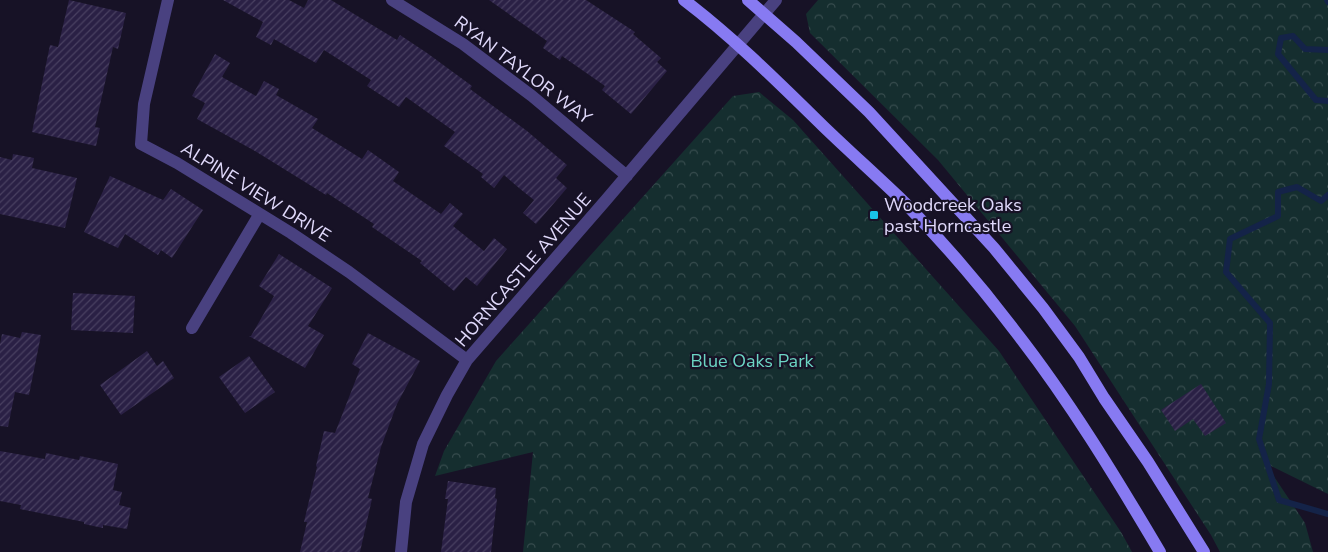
<svg xmlns="http://www.w3.org/2000/svg" width="1328" height="552" font-family="'Nunito Sans',sans-serif">
<style>
.park{fill:url(#park-crowns)}
.lines{fill:none;stroke-linecap:round;stroke-linejoin:round}
.stream{stroke:#142348;stroke-width:6}
.building{fill:url(#building-hatch)}
.minor{stroke:#494180;stroke-width:12}
.secondary{stroke:#877af2;stroke-width:12}
.poi-dot{fill:#18c3e9;stroke:#171226;stroke-width:2}
.labels{text-anchor:middle;dominant-baseline:central;stroke-width:4.5;stroke-linejoin:round;paint-order:stroke}
.street-label{font-size:18px;fill:#e1dafc;stroke:#171226}
.poi-label{font-size:18px;fill:#e1dafc;stroke:#171226;text-anchor:start}
.park-label{font-size:18px;fill:#6cd5c4;stroke:#171226}
</style>
<defs>
<pattern id="park-crowns" width="20" height="18" patternUnits="userSpaceOnUse" patternTransform="scale(1.25)"><rect width="20" height="18" fill="#152e2f"/><path d="M2 6a3 3 0 1 1 6 0M12 15a3 3 0 1 1 6 0" fill="none" stroke="#374c4e"/></pattern>
<pattern id="building-hatch" width="6" height="6" patternUnits="userSpaceOnUse" patternTransform="scale(1.25)"><rect width="6" height="6" fill="#2a2045"/><path d="M-1 1l2-2M0 6l6-6M5 7l2-2" fill="none" stroke="#494061"/></pattern>
</defs>
<rect width="100%" height="100%" fill="#171226"/>
<!-- park -->
<path class="park" d="M 818,0 L 1328,0 L 1328,494 L 1265,463 L 1305,523 L 1313,552 L 1220,552 L 1211,535 L 1075,326 L 938,160 L 810,33 L 806,14 Z
M 759,92 L 793,120 L 999,351 L 1121,532 L 1132,552 L 523,552 L 533,452 L 435,476 L 444,451 L 496,361 L 733,96 Z"/>
<g class="lines">
<!-- stream -->
<path class="stream" d="M 1327,0 L 1328,2
M 1328,50 L 1305,49 L 1293,36 L 1281,38 L 1278,54 L 1316,100 L 1328,101
M 1328,195 L 1321,201 L 1297,187 L 1278,192 L 1278,216 L 1230,239 L 1226,272 L 1270,323 L 1269,384 L 1259,439 L 1279,500 L 1328,514"/>
</g>
<!-- building -->
<path class="building" d="M 69,0 L 126,13 L 118,49 L 113,47 L 95,127 L 100,128 L 96,146 L 32,132 L 50,45 L 58,47 Z
M 223,0 L 289,0 L 304,8 L 308,0 L 331,0 L 397,40 L 400,35 L 427,53 L 472,86 L 470,89 L 527,131 L 567,165 L 556,178 L 567,188 L 536,224 L 523,213 L 534,200 L 519,188 L 504,175 L 494,188 L 481,177 L 483,174 L 444,146 L 455,132 L 406,97 L 399,107 L 367,86 L 371,80 L 324,50 L 316,63 L 274,39 L 271,45 L 256,37 L 263,22 Z
M 489,0 L 586,0 L 635,32 L 633,34 L 661,58 L 657,62 L 667,71 L 631,114 L 602,90 L 605,86 L 562,56 L 560,60 L 543,48 L 547,41 Z
M 215,54 L 230,63 L 222,77 L 256,96 L 264,81 L 279,89 L 276,95 L 318,119 L 312,128 L 362,159 L 368,150 L 399,172 L 393,181 L 441,214 L 450,203 L 463,214 L 453,226 L 484,251 L 494,238 L 507,249 L 477,286 L 466,277 L 454,291 L 420,263 L 422,261 L 372,227 L 374,224 L 327,193 L 326,195 L 255,151 L 197,119 L 205,103 L 192,96 Z
M 13,154 L 34,158 L 32,168 L 77,178 L 65,228 L 0,214 L 0,157 L 12,160 Z
M 110,176 L 163,200 L 171,189 L 203,210 L 172,258 L 161,250 L 158,255 L 125,234 L 118,248 L 84,232 Z
M 279,254 L 332,288 L 308,326 L 324,335 L 305,368 L 249,336 L 251,336 L 274,296 L 259,286 Z
M 73,293 L 135,296 L 133,333 L 71,330 Z
M 22,332 L 41,335 L 29,395 L 15,392 L 8,427 L 0,426 L 0,344 L 2,334 L 20,338 Z
M 368,333 L 420,361 L 397,404 L 381,447 L 368,498 L 372,499 L 360,552 L 300,552 L 307,522 L 304,522 L 317,467 L 316,466 L 324,431 L 335,433 L 360,369 L 352,364 Z
M 147,351 L 157,366 L 163,361 L 174,378 L 121,415 L 100,385 Z
M 249,356 L 275,392 L 245,413 L 219,377 Z
M 1201,384 L 1226,423 L 1205,436 L 1193,419 L 1175,431 L 1161,410 Z
M 0,451 L 45,459 L 46,453 L 79,460 L 80,456 L 118,464 L 113,490 L 122,492 L 119,505 L 131,508 L 127,529 L 103,525 L 103,528 L 84,524 L 84,522 L 20,509 L 21,505 L 0,501 Z
M 448,481 L 496,488 L 495,498 L 497,499 L 491,552 L 441,552 L 448,499 L 445,499 Z"/>
<g class="lines">
<!-- minor -->
<path class="minor" d="M 168,0 L 144,104 L 141,144 L 177,163 L 291,233 L 349,272 L 467,360
M 392,0 L 463,44 L 532,96 L 627,176
M 192,328 L 259,215
M 401,552 L 406,502 L 423,444 L 447,395 L 467,360 L 606,200 L 776,0"/>
<!-- secondary -->
<path class="secondary" d="M 684,0 C 734,38 779,83 824,127 C 850,152 878,177 904,202 C 943,242 981,286 1015,331 C 1069,400 1115,476 1160,552
M 748,0 L 796,42 L 869,112 L 994,248 L 1043,308 L 1079,357 L 1104,398 L 1148,462 L 1204,552"/>
</g>
<!-- markers -->
<rect class="poi-dot" x="869" y="210" width="10" height="10" rx="2.5"/>
<g class="labels">
<!-- street labels -->
<g class="street-label">
<text transform="translate(523 70) rotate(37)">RYAN TAYLOR WAY</text>
<text transform="translate(256 192) rotate(32)">ALPINE VIEW DRIVE</text>
<text transform="translate(523 270) rotate(-49)">HORNCASTLE AVENUE</text>
</g>
<!-- poi labels -->
<g class="poi-label">
<text x="884" y="205">Woodcreek Oaks<tspan x="884" dy="21">past Horncastle</tspan></text>
</g>
<!-- park labels -->
<g class="park-label">
<text x="752" y="361">Blue Oaks Park</text>
</g>
</g>
</svg>
